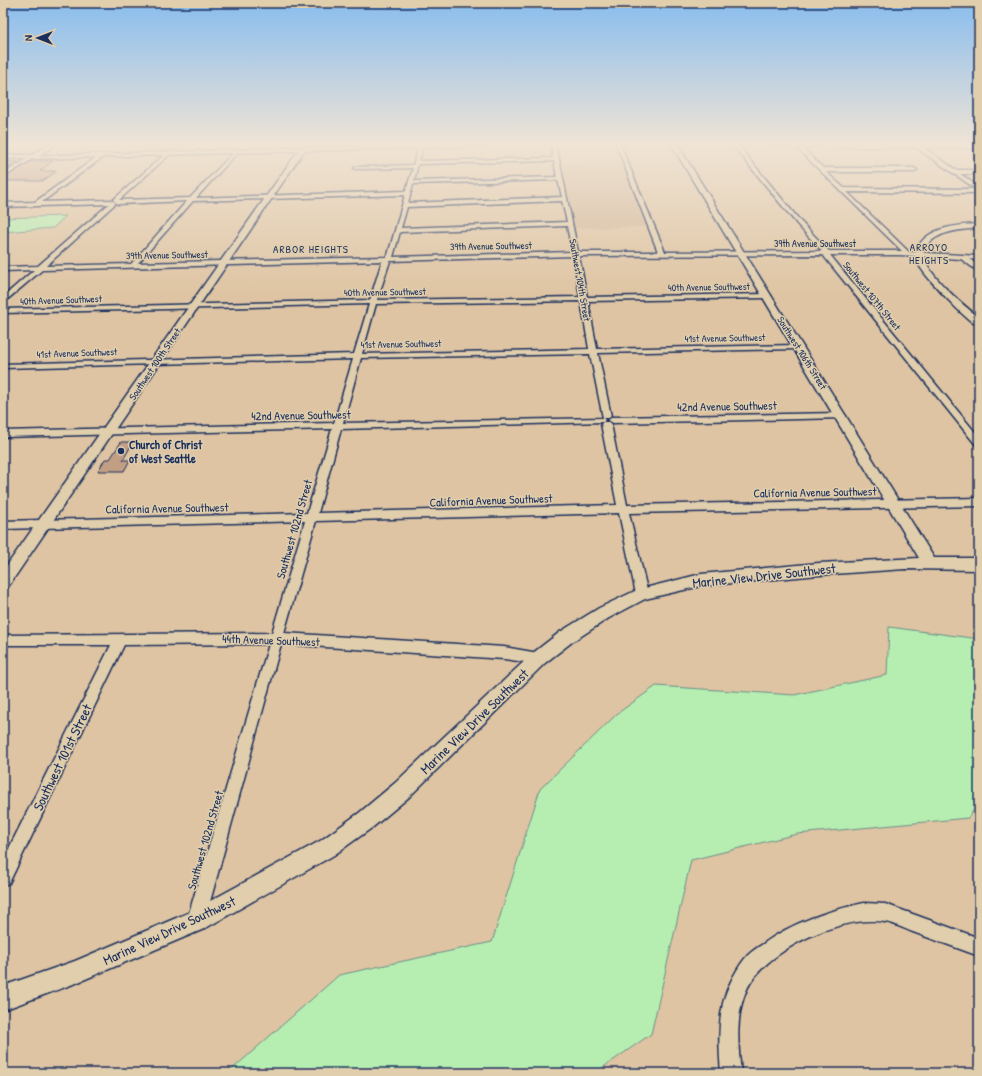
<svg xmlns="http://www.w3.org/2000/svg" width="982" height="1076" font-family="'Patrick Hand',sans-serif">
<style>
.built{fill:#d2b698}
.green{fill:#b6eeb1;stroke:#688e88}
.building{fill:#c29e85;stroke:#1b2f5e}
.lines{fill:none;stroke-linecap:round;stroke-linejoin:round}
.minor-casing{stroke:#1b2f5e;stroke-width:3}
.tertiary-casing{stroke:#1b2f5e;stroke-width:3}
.secondary-casing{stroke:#1b2f5e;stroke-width:3}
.minor{fill:#e0ceac;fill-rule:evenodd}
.tertiary{fill:#e0ceac;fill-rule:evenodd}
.secondary{fill:#e0ceac;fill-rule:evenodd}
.poi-dot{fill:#1b2f5e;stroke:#e0ceac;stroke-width:1.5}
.labels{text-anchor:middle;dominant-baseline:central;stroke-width:3;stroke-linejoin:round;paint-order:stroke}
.far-street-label{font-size:10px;fill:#1b2f5e;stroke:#e0ceac}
.far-neighbourhood-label{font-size:11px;letter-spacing:1px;fill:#1b2f5e;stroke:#e0ceac}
.street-label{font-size:12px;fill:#1b2f5e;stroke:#e0ceac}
.poi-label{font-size:12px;font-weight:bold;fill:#1b2f5e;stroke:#e0ceac;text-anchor:start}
.near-street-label{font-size:14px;fill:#1b2f5e;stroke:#e0ceac}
</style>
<rect width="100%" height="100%" fill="#dec4a2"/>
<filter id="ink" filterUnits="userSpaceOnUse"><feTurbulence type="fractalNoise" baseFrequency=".025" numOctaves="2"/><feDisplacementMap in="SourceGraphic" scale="8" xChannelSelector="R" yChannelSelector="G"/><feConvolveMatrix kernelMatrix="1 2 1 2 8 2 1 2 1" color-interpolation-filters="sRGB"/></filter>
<g filter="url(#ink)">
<!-- built -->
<path class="built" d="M 561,164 L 622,164 L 646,227 L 574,228 Z"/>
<!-- green -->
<path class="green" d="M 66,216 L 53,228 L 3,232 L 3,218 Z
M 889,627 L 979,639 L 979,802 L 968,818 L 797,834 L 691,860 L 651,1034 L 595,1073 L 228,1073 L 339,975 L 492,942 L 540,789 L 618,713 L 656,686 L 794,695 L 887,675 Z"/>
<!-- building -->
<path class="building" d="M 34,161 L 53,161 L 40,171 L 57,171 L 43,181 L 3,181 L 3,179 L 30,162 Z
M 3,162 L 18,162 L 3,172 Z
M 121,442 L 133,442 L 123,460 L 130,460 L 124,471 L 98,471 L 105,459 L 110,459 Z"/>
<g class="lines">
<defs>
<path id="minor" d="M 303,144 L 307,144 L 302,151 L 300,150 Z
M 551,144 L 555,144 L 559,159 L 578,252 L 658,252 L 616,144 L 620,144 L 665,252 L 822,251 L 797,224 L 732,144 L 737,144 L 801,222 L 829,251 L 902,251 L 793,144 L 798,144 L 823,168 L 914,168 L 917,170 L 914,172 L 826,172 L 844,188 L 976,189 L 914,146 L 914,144 L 918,144 L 956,170 L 979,170 L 979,174 L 960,174 L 979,187 L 979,193 L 847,192 L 909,252 L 979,256 L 979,260 L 970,259 L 979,267 L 979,272 L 961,259 L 900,255 L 830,255 L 979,437 L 979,446 L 976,445 L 823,255 L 579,256 L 587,297 L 767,294 L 771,296 L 767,298 L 588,301 L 597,349 L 799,345 L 803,347 L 799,349 L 598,353 L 611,416 L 609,418 L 603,418 L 605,420 L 603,422 L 609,422 L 611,424 L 627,505 L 979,498 L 979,506 L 629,513 L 648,594 L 646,597 L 642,599 L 638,597 L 636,594 L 619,513 L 316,521 L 284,633 L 504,647 L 544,654 L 545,658 L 544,662 L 539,664 L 504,659 L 281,644 L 205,920 L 202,926 L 196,929 L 190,926 L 187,920 L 269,644 L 124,645 L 9,883 L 3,885 L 3,860 L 111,645 L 3,645 L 3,635 L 272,633 L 305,521 L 3,529 L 3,521 L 307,513 L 332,429 L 3,437 L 3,431 L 334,423 L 353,359 L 3,368 L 3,364 L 354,354 L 369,304 L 3,313 L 3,309 L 370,300 L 382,261 L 42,270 L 3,303 L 3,297 L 34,270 L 3,271 L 3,267 L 38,266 L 109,204 L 3,207 L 3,203 L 35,202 L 99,155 L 103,155 L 103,157 L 42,202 L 111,200 L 116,203 L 46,266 L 131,264 L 187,201 L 118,204 L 113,200 L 166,153 L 170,154 L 119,200 L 190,198 L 235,151 L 237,153 L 196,198 L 406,191 L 413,168 L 356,169 L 354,168 L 356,167 L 413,165 L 419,146 L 421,145 L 423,146 L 419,161 L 553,158 ZM 554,161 L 557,177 L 414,181 L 418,164 ZM 558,180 L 562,197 L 408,203 L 413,184 ZM 405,195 L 388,255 L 386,257 L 138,263 L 193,201 ZM 562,201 L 567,222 L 401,228 L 407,207 ZM 567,226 L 572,252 L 393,257 L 400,232 ZM 573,256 L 580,297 L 377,300 L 390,261 ZM 581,301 L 589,349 L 362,354 L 376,304 ZM 590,354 L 603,418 L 343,423 L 361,358 ZM 603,422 L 601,424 L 617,505 L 318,513 L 341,429 Z
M 31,156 L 35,157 L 3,178 L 3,174 Z
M 841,413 L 844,414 L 846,416 L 844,418 L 613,423 L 608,420 L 613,417 Z
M 864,903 L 885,904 L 979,938 L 979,956 C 957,948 935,940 913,932 C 904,929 894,923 885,922 C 842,914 765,950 747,989 C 735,1015 738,1046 741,1073 L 721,1073 C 719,1049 718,1027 723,1003 C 727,987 737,967 748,955 C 752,951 758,947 763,944 C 793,922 828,911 864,903 Z"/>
<path id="tertiary" d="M 421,144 L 492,144 L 489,146 L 304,151 L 8,587 L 3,589 L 3,571 L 298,151 L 33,159 L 30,157 L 31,156 Z
M 671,144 L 677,144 L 934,558 L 979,558 L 979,570 L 905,569 L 819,575 L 701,586 L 645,599 L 609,618 L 572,642 L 545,663 L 409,797 L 373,827 L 334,855 L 204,929 L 76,983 L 3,1010 L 3,986 L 75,961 L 188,913 L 320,841 L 359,813 L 395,783 L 533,653 L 560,632 L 599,608 L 637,590 L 701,574 L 819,563 L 919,558 Z
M 771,144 L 979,144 L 979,148 L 774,146 Z
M 979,224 L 979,228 C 959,230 930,231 923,254 C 929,278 961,302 979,318 L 979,326 C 968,323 931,282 923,271 C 919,266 916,260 915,254 C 923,227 956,225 979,224 Z"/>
<path id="secondary" d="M 49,144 L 57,144 L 35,158 L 3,159 L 3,155 L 32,155 Z"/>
</defs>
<!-- minor casing -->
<use href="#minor" class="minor-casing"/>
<!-- tertiary casing -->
<use href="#tertiary" class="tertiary-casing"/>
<!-- secondary casing -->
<use href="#secondary" class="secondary-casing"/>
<!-- minor -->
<use href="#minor" class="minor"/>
<!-- tertiary -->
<use href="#tertiary" class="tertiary"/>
<!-- secondary -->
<use href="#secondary" class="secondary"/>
</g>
</g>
<!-- sky -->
<linearGradient id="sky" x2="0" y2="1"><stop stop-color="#89bdee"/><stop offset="0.49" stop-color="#f0e4d5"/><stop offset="1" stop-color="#f0e4d5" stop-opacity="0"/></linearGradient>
<rect width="982" height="295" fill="url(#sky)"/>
<!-- markers -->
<circle class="poi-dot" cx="121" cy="451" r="4"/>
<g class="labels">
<!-- far-street labels -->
<g class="far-street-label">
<text x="815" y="243">39th Avenue Southwest</text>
<text transform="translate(491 246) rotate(-1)">39th Avenue Southwest</text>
<text transform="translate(167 255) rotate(-1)">39th Avenue Southwest</text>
<text transform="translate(580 280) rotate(80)">Southwest 104th Street</text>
<text transform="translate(709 287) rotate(-1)">40th Avenue Southwest</text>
<text transform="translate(385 292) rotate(-1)">40th Avenue Southwest</text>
<text transform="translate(872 296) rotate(51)">Southwest 107th Street</text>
<text transform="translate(61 300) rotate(-2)">40th Avenue Southwest</text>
<text transform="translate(725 338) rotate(-1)">41st Avenue Southwest</text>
<text transform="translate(401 344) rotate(-1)">41st Avenue Southwest</text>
<text transform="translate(77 353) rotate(-2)">41st Avenue Southwest</text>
<text transform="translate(802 353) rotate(58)">Southwest 106th Street</text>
<text transform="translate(155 364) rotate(-56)">Southwest 100th Street</text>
</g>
<!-- far-neighbourhood labels -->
<g class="far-neighbourhood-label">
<text x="929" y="247">ARROYO<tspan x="929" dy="13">HEIGHTS</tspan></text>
<text x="311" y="249">ARBOR HEIGHTS</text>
</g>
<!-- street labels -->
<g class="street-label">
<text transform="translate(727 406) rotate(-1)">42nd Avenue Southwest</text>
<text transform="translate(301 415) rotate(-1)">42nd Avenue Southwest</text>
<text transform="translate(815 492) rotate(-1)">California Avenue Southwest</text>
<text transform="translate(491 500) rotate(-2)">California Avenue Southwest</text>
<text transform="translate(167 508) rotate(-1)">California Avenue Southwest</text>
<text transform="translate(294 529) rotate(-74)">Southwest 102nd Street</text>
<text transform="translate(271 640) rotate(2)">44th Avenue Southwest</text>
<text transform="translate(205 840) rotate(-74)">Southwest 102nd Street</text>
</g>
<!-- poi labels -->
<g class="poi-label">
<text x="129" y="444">Church of Christ<tspan x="129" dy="14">of West Seattle</tspan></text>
</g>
<!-- near-street labels -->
<g class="near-street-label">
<text transform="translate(764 575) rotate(-6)">Marine View Drive Southwest</text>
<text transform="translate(474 721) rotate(-44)">Marine View Drive Southwest</text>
<text transform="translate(62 757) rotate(-64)">Southwest 101st Street</text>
<text transform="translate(169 930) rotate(-25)">Marine View Drive Southwest</text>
</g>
</g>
<!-- margin -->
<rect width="982" height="1076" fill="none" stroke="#e0ceac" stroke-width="16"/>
<rect x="8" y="8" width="966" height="1060" fill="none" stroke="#1b2f5e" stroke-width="1.5" filter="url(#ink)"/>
<!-- north arrow -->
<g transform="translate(38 38) rotate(270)" stroke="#e0ceac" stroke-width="3" paint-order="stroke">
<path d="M0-3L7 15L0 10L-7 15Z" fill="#1b2f5e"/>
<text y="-6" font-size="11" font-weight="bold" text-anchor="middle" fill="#1b2f5e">N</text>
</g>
</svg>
